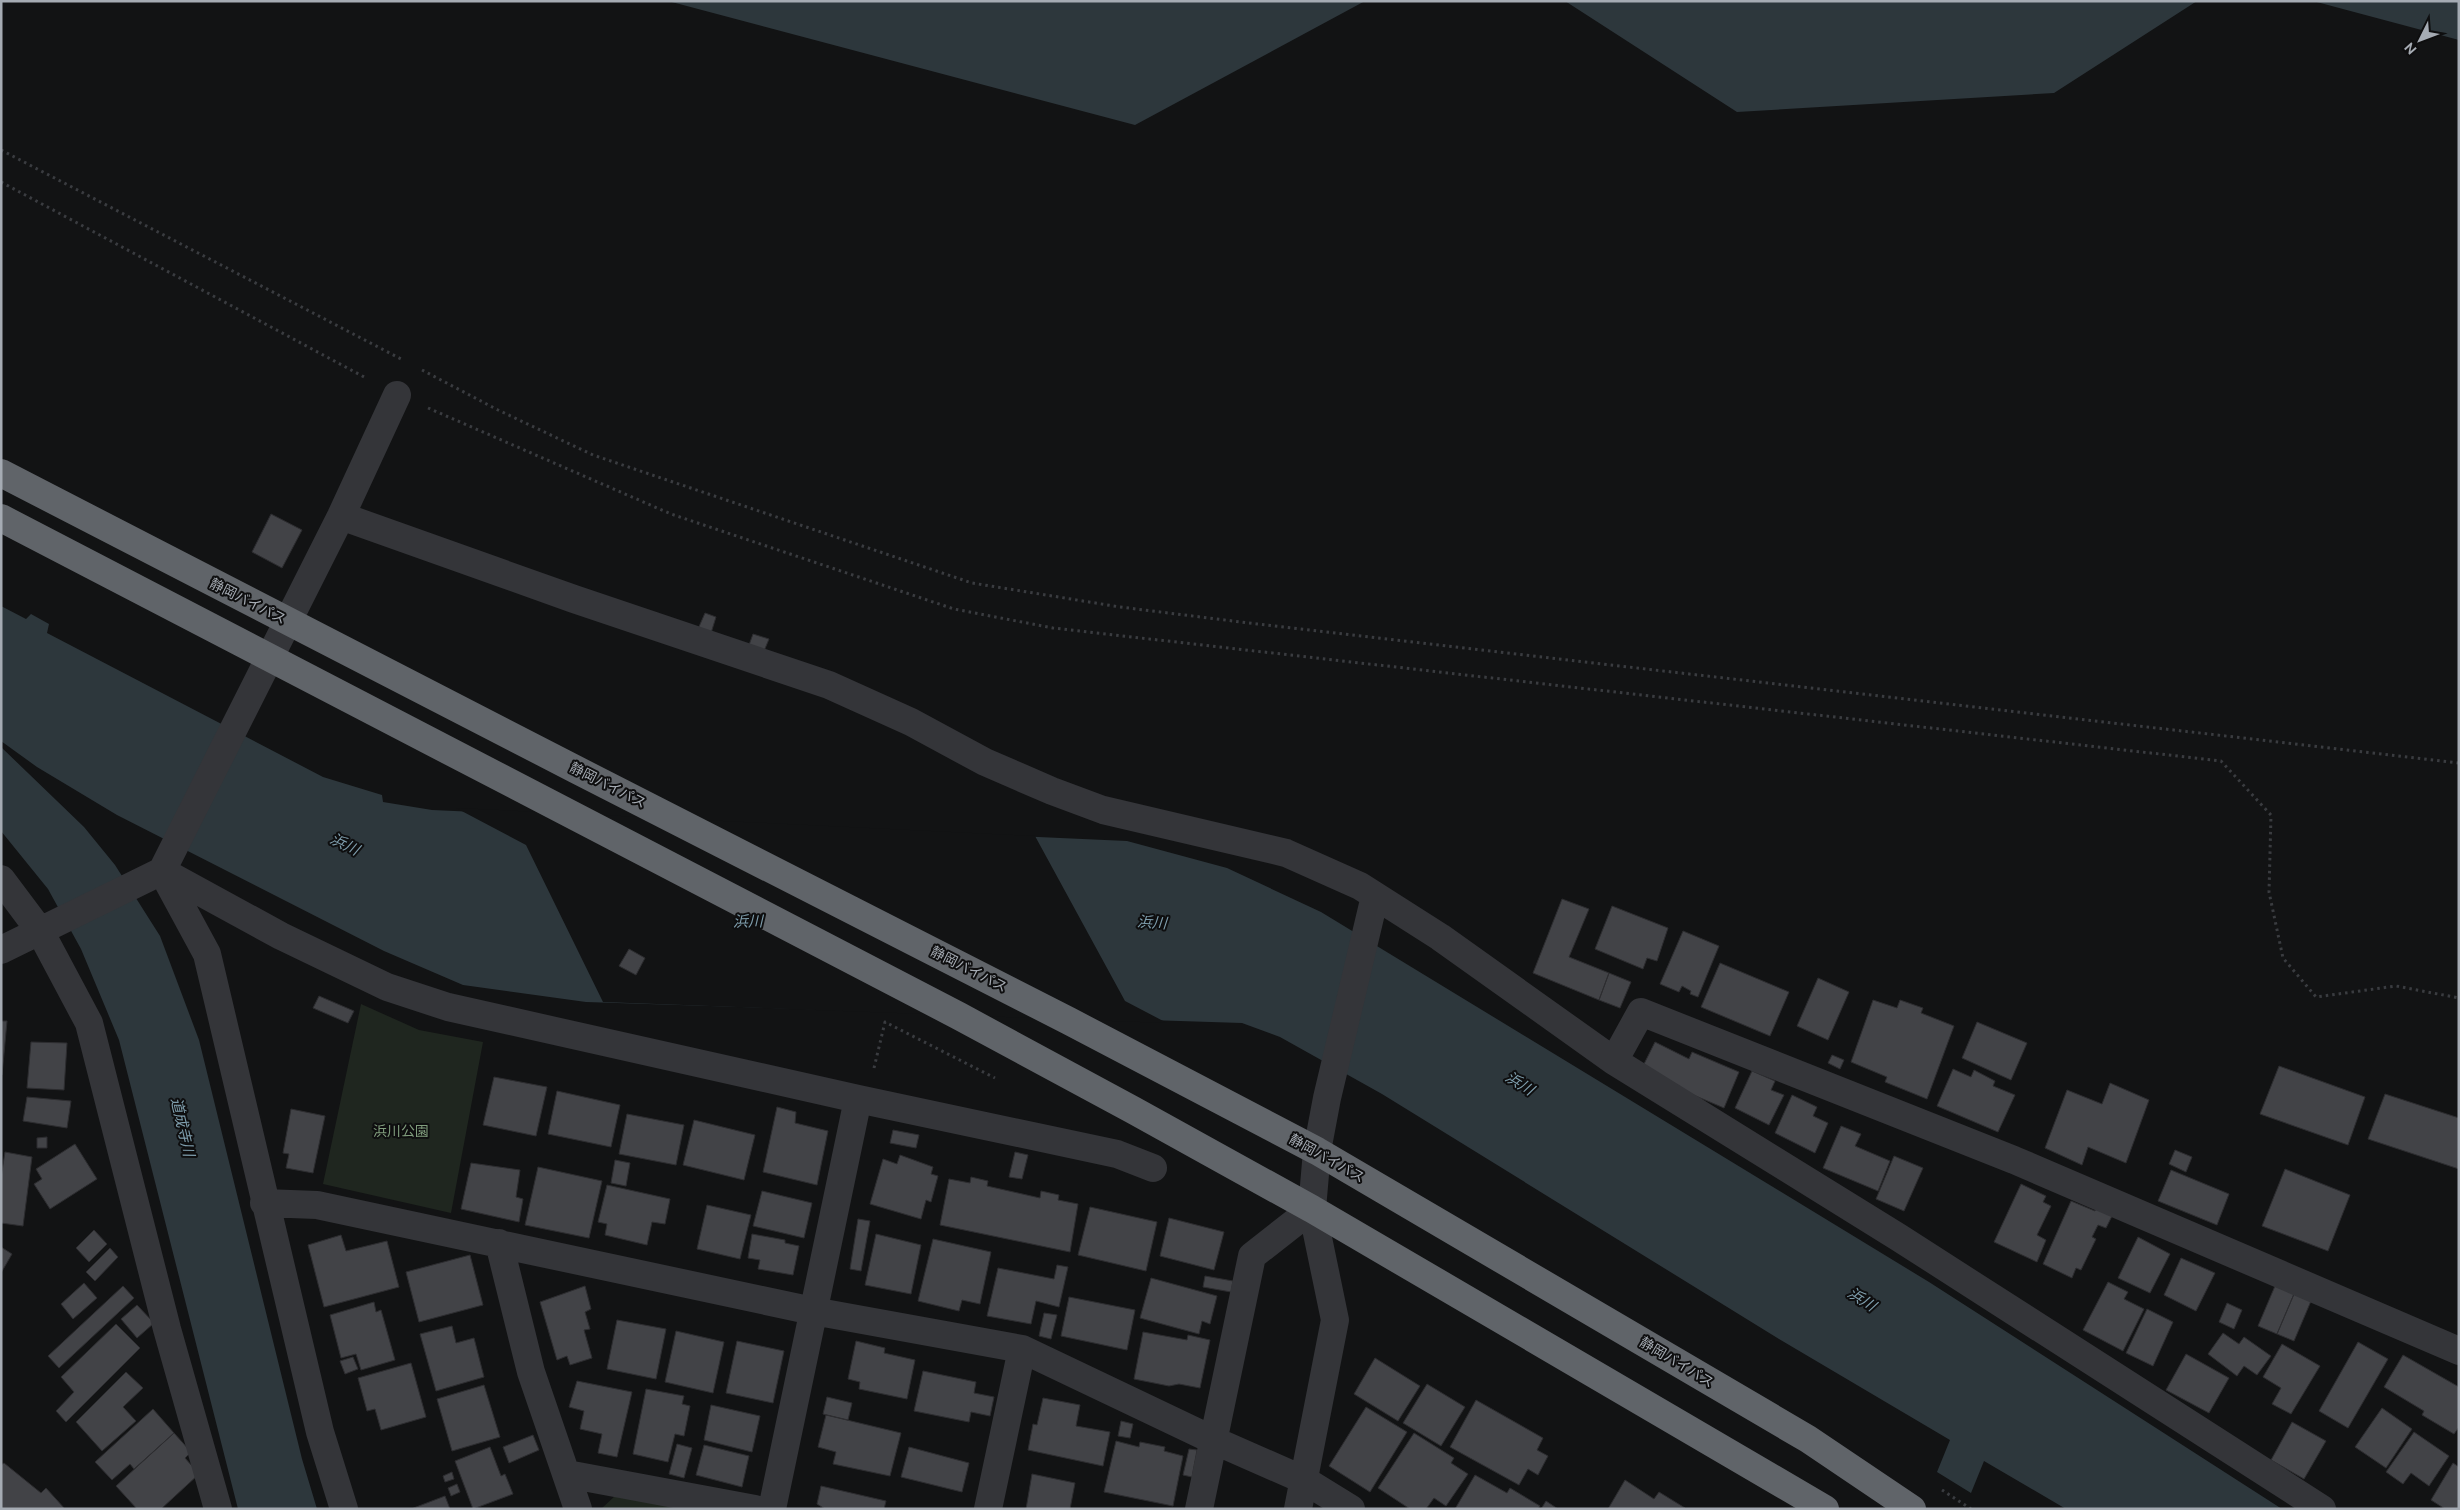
<svg xmlns="http://www.w3.org/2000/svg" width="2460" height="1510" font-family="Ubuntu,'Noto Sans JP',sans-serif">
<style>
.green{fill:#1f261f}
.water{fill:#2d373c}
.pier{fill:#121314}
.building{fill:#424347;stroke:#2d2d30}
.lines{fill:none;stroke-linecap:round;stroke-linejoin:round}
.path{stroke:#3a3c40;stroke-width:3;stroke-dasharray:2.5 4;stroke-linecap:butt}
.street{stroke:#343539;stroke-width:28}
.highway{stroke:#606469;stroke-width:28}
.labels{text-anchor:middle;dominant-baseline:central;stroke-width:4;stroke-linejoin:round;paint-order:stroke}
.street-label{font-size:14px;fill:#a5abb3;stroke:#0e0e0f}
.park-label{font-size:14px;fill:#809d7d;stroke:#0e0e0f}
.water-label{font-size:15px;font-style:italic;fill:#7e9dac;stroke:#0e0e0f}
</style>
<rect width="100%" height="100%" fill="#121314"/>
<!-- green -->
<path class="green" d="M 361,1004 L 419,1030 L 483,1042 L 451,1213 L 323,1184 Z
M 616,1495 L 685,1509 L 601,1509 Z"/>
<!-- water -->
<path class="water" d="M 668,1 L 1365,1 L 1135,125 Z
M 1565,1 L 2197,1 L 2054,93 L 1737,112 Z
M 2313,1 L 2459,1 L 2459,40 Z
M 1,606 L 26,619 L 31,614 L 49,624 L 47,633 L 323,777 L 382,795 L 383,802 L 432,810 L 1127,841 L 1227,868 L 1321,912 L 1929,1282 L 2282,1509 L 2066,1509 L 1984,1461 L 1971,1493 L 1937,1472 L 1950,1440 L 1779,1339 L 1382,1094 L 1280,1037 L 1242,1023 L 586,1002 L 463,985 L 384,951 L 117,815 L 37,767 L 1,741 Z
M 1,747 L 84,827 L 115,865 L 160,936 L 199,1040 L 302,1459 L 317,1509 L 238,1509 L 119,1040 L 81,949 L 48,889 L 1,831 Z"/>
<!-- pier -->
<path class="pier" d="M 456,808 L 1035,836 L 1125,1001 L 1167,1023 L 603,1002 L 526,845 Z"/>
<!-- building -->
<path class="building" d="M 271,514 L 302,530 L 282,568 L 252,552 Z
M 705,613 L 716,617 L 711,633 L 698,629 Z
M 753,634 L 769,639 L 764,651 L 749,645 Z
M 1562,899 L 1589,909 L 1569,957 L 1609,973 L 1599,1000 L 1533,973 Z
M 1612,906 L 1668,928 L 1657,961 L 1647,958 L 1643,969 L 1595,949 Z
M 1683,931 L 1719,946 L 1698,997 L 1690,994 L 1691,991 L 1682,986 L 1679,992 L 1660,984 Z
M 629,949 L 645,958 L 636,975 L 619,966 Z
M 1720,963 L 1789,992 L 1770,1036 L 1701,1007 Z
M 1609,973 L 1631,982 L 1620,1008 L 1599,1000 Z
M 1818,978 L 1849,992 L 1828,1040 L 1797,1026 Z
M 319,996 L 354,1011 L 348,1023 L 313,1008 Z
M 1873,1000 L 1897,1008 L 1900,1000 L 1923,1008 L 1921,1013 L 1954,1026 L 1927,1099 L 1885,1082 L 1887,1077 L 1851,1062 Z
M 1,1021 L 7,1021 L 2,1075 L 1,1075 Z
M 1977,1022 L 2027,1043 L 2011,1080 L 1962,1058 Z
M 31,1042 L 67,1043 L 64,1090 L 27,1088 Z
M 1655,1042 L 1689,1059 L 1692,1052 L 1739,1072 L 1724,1108 L 1677,1088 L 1642,1068 Z
M 1832,1055 L 1844,1060 L 1840,1069 L 1828,1063 Z
M 2279,1066 L 2365,1097 L 2348,1145 L 2260,1114 Z
M 1953,1069 L 1971,1077 L 1974,1070 L 1995,1081 L 1993,1086 L 2015,1095 L 1998,1132 L 1937,1106 Z
M 1752,1071 L 1775,1081 L 1771,1090 L 1784,1095 L 1769,1125 L 1735,1108 Z
M 494,1077 L 547,1087 L 536,1136 L 483,1125 Z
M 2110,1083 L 2149,1100 L 2126,1163 L 2088,1147 L 2082,1165 L 2045,1148 L 2067,1090 L 2102,1104 Z
M 557,1091 L 620,1105 L 611,1147 L 548,1134 Z
M 2385,1094 L 2459,1118 L 2459,1169 L 2368,1139 Z
M 1792,1095 L 1817,1107 L 1813,1116 L 1828,1123 L 1815,1153 L 1775,1133 Z
M 27,1097 L 71,1101 L 67,1128 L 23,1121 Z
M 777,1107 L 796,1112 L 795,1123 L 828,1131 L 817,1185 L 763,1172 Z
M 291,1109 L 325,1116 L 313,1173 L 286,1168 L 289,1154 L 283,1153 Z
M 627,1114 L 684,1125 L 676,1165 L 619,1154 Z
M 694,1120 L 755,1135 L 744,1180 L 683,1165 Z
M 1841,1126 L 1861,1134 L 1855,1146 L 1890,1161 L 1878,1191 L 1823,1168 Z
M 893,1130 L 919,1135 L 916,1148 L 890,1143 Z
M 47,1137 L 47,1148 L 37,1148 L 37,1138 Z
M 75,1144 L 97,1179 L 50,1209 L 34,1184 L 42,1179 L 36,1169 Z
M 2175,1150 L 2192,1157 L 2186,1172 L 2169,1164 Z
M 5,1152 L 32,1157 L 23,1226 L 1,1223 L 1,1178 Z
M 1015,1152 L 1028,1155 L 1022,1179 L 1009,1177 Z
M 900,1155 L 933,1167 L 931,1174 L 938,1176 L 931,1202 L 926,1200 L 921,1219 L 870,1204 L 883,1159 L 897,1164 Z
M 1894,1156 L 1923,1168 L 1904,1211 L 1876,1199 Z
M 615,1160 L 630,1163 L 626,1186 L 611,1183 Z
M 471,1163 L 520,1170 L 516,1197 L 523,1199 L 519,1222 L 461,1209 Z
M 538,1167 L 602,1181 L 589,1238 L 525,1225 Z
M 2285,1169 L 2350,1195 L 2328,1251 L 2262,1226 Z
M 2171,1170 L 2229,1194 L 2217,1225 L 2158,1201 Z
M 971,1177 L 988,1181 L 987,1186 L 1040,1198 L 1041,1191 L 1059,1195 L 1058,1200 L 1078,1204 L 1070,1252 L 940,1225 L 949,1179 L 970,1183 Z
M 2021,1184 L 2046,1196 L 2043,1202 L 2051,1206 L 2037,1235 L 2046,1240 L 2037,1262 L 1994,1242 Z
M 607,1185 L 670,1199 L 665,1224 L 652,1222 L 647,1245 L 605,1235 L 607,1224 L 598,1222 Z
M 762,1191 L 812,1203 L 804,1238 L 753,1226 Z
M 2071,1201 L 2095,1211 L 2096,1209 L 2112,1216 L 2106,1228 L 2098,1225 L 2092,1237 L 2096,1239 L 2081,1270 L 2076,1268 L 2072,1278 L 2043,1264 Z
M 707,1205 L 751,1215 L 740,1259 L 697,1249 Z
M 1090,1207 L 1157,1222 L 1146,1271 L 1078,1255 Z
M 1169,1218 L 1224,1232 L 1214,1270 L 1160,1256 Z
M 858,1219 L 870,1221 L 861,1271 L 850,1269 Z
M 94,1230 L 107,1244 L 89,1262 L 76,1248 Z
M 752,1234 L 785,1240 L 785,1243 L 799,1246 L 793,1275 L 758,1269 L 760,1260 L 748,1258 Z
M 876,1234 L 921,1245 L 911,1294 L 865,1285 Z
M 341,1235 L 346,1251 L 387,1241 L 399,1287 L 324,1307 L 308,1245 Z
M 2138,1237 L 2170,1254 L 2150,1293 L 2118,1278 Z
M 933,1239 L 991,1252 L 980,1304 L 962,1300 L 959,1311 L 918,1301 Z
M 1,1247 L 12,1254 L 1,1273 Z
M 110,1248 L 118,1257 L 95,1281 L 86,1272 Z
M 470,1255 L 483,1305 L 419,1322 L 406,1272 Z
M 2181,1258 L 2215,1273 L 2196,1311 L 2164,1295 Z
M 1057,1265 L 1068,1267 L 1059,1307 L 1036,1301 L 1031,1324 L 987,1316 L 998,1268 L 1054,1279 Z
M 1205,1276 L 1233,1281 L 1231,1292 L 1203,1287 Z
M 1151,1278 L 1217,1296 L 1210,1324 L 1202,1321 L 1199,1334 L 1140,1318 Z
M 2108,1282 L 2128,1292 L 2124,1299 L 2144,1309 L 2123,1351 L 2083,1330 Z
M 84,1283 L 97,1298 L 73,1319 L 61,1304 Z
M 123,1286 L 134,1298 L 59,1368 L 48,1356 Z
M 585,1286 L 591,1309 L 585,1312 L 590,1329 L 584,1330 L 592,1358 L 570,1365 L 567,1356 L 557,1360 L 540,1302 Z
M 2275,1286 L 2294,1294 L 2277,1334 L 2258,1326 Z
M 2294,1294 L 2311,1301 L 2294,1341 L 2277,1334 Z
M 1069,1297 L 1135,1310 L 1127,1350 L 1061,1336 Z
M 374,1302 L 376,1312 L 381,1310 L 395,1360 L 361,1370 L 356,1354 L 341,1358 L 330,1315 Z
M 2227,1303 L 2242,1310 L 2234,1329 L 2219,1322 Z
M 137,1305 L 154,1323 L 137,1338 L 121,1319 Z
M 2147,1309 L 2173,1322 L 2153,1366 L 2126,1353 Z
M 1044,1313 L 1057,1315 L 1051,1339 L 1039,1336 Z
M 617,1320 L 666,1329 L 656,1379 L 607,1369 Z
M 116,1324 L 140,1348 L 66,1422 L 56,1411 L 74,1392 L 61,1377 Z
M 452,1326 L 456,1343 L 474,1338 L 484,1377 L 436,1391 L 420,1334 Z
M 676,1331 L 724,1342 L 713,1393 L 665,1382 Z
M 1143,1332 L 1187,1340 L 1188,1335 L 1210,1340 L 1200,1388 L 1179,1384 L 1169,1386 L 1134,1379 Z
M 2223,1333 L 2239,1344 L 2244,1337 L 2271,1356 L 2257,1375 L 2244,1366 L 2237,1376 L 2208,1354 Z
M 737,1341 L 784,1351 L 773,1403 L 726,1393 Z
M 856,1341 L 885,1348 L 884,1353 L 915,1360 L 907,1399 L 859,1389 L 860,1382 L 848,1379 Z
M 2358,1342 L 2388,1359 L 2348,1428 L 2319,1411 Z
M 2282,1344 L 2320,1366 L 2291,1414 L 2272,1404 L 2281,1388 L 2263,1377 Z
M 2186,1354 L 2229,1378 L 2209,1413 L 2166,1390 Z
M 2403,1355 L 2459,1387 L 2459,1427 L 2454,1434 L 2422,1415 L 2424,1411 L 2384,1387 Z
M 353,1357 L 358,1369 L 345,1374 L 340,1361 Z
M 1375,1358 L 1420,1386 L 1398,1421 L 1354,1394 Z
M 411,1363 L 426,1417 L 381,1430 L 375,1409 L 367,1411 L 358,1378 Z
M 923,1371 L 976,1382 L 974,1393 L 994,1397 L 990,1416 L 971,1412 L 969,1422 L 914,1411 Z
M 126,1372 L 143,1388 L 123,1407 L 136,1421 L 102,1451 L 76,1422 Z
M 577,1381 L 632,1392 L 617,1457 L 598,1453 L 602,1434 L 580,1429 L 584,1411 L 569,1407 Z
M 1427,1384 L 1465,1407 L 1441,1446 L 1403,1423 Z
M 484,1385 L 500,1437 L 452,1451 L 437,1399 Z
M 646,1389 L 684,1396 L 682,1404 L 690,1406 L 684,1436 L 675,1434 L 668,1462 L 633,1454 Z
M 827,1397 L 852,1403 L 848,1420 L 823,1414 Z
M 1043,1398 L 1080,1405 L 1076,1426 L 1110,1432 L 1103,1466 L 1028,1450 L 1033,1424 L 1037,1425 Z
M 1476,1400 L 1543,1438 L 1537,1450 L 1548,1456 L 1538,1475 L 1528,1469 L 1519,1485 L 1450,1447 Z
M 711,1405 L 760,1416 L 752,1452 L 704,1440 Z
M 1366,1407 L 1407,1432 L 1370,1492 L 1329,1466 Z
M 2382,1408 L 2412,1429 L 2386,1468 L 2355,1447 Z
M 153,1409 L 174,1433 L 134,1469 L 130,1464 L 112,1480 L 95,1462 Z
M 826,1415 L 901,1433 L 890,1476 L 833,1464 L 836,1452 L 818,1447 Z
M 1121,1421 L 1133,1424 L 1130,1438 L 1118,1436 Z
M 2292,1422 L 2326,1441 L 2304,1479 L 2271,1460 Z
M 2414,1432 L 2449,1456 L 2429,1486 L 2411,1473 L 2403,1484 L 2386,1472 Z
M 174,1433 L 191,1452 L 185,1458 L 199,1474 L 161,1509 L 137,1509 L 116,1486 Z
M 1414,1433 L 1454,1458 L 1451,1463 L 1468,1474 L 1446,1506 L 1434,1498 L 1426,1509 L 1410,1509 L 1378,1488 Z
M 533,1435 L 539,1450 L 509,1463 L 503,1447 Z
M 1116,1441 L 1139,1447 L 1140,1442 L 1165,1447 L 1164,1451 L 1183,1456 L 1173,1506 L 1104,1492 Z
M 677,1444 L 692,1448 L 684,1478 L 669,1474 Z
M 704,1445 L 749,1456 L 742,1487 L 696,1475 Z
M 490,1447 L 501,1476 L 505,1474 L 513,1494 L 473,1509 L 455,1461 Z
M 909,1447 L 969,1463 L 962,1492 L 901,1477 Z
M 1189,1449 L 1197,1450 L 1192,1477 L 1183,1475 Z
M 4,1463 L 41,1493 L 46,1488 L 65,1509 L 1,1509 L 1,1465 Z
M 2453,1463 L 2459,1467 L 2459,1509 L 2445,1509 L 2431,1500 Z
M 452,1472 L 454,1479 L 445,1482 L 443,1476 Z
M 1032,1474 L 1075,1483 L 1070,1509 L 1026,1509 Z
M 1475,1475 L 1507,1493 L 1510,1488 L 1540,1506 L 1538,1509 L 1455,1509 Z
M 1625,1480 L 1654,1499 L 1659,1492 L 1685,1508 L 1608,1509 Z
M 457,1484 L 460,1492 L 451,1496 L 448,1488 Z
M 821,1486 L 886,1501 L 884,1509 L 825,1509 L 817,1504 Z
M 445,1496 L 450,1509 L 411,1509 Z
M 1546,1501 L 1558,1509 L 1541,1509 Z"/>
<g class="lines">
<!-- path -->
<path class="path" d="M 1,150 L 403,360
M 1,182 L 366,378
M 422,370 L 498,410 L 593,455 L 972,583 L 1120,607 L 1257,624 L 2459,763
M 428,408 L 671,514 L 954,609 L 1053,628 L 2221,761 L 2271,815 L 2269,892 L 2283,958 L 2316,997 L 2396,986 L 2459,998
M 874,1068 L 885,1022 L 995,1078
M 1942,1490 L 1971,1509"/>
<!-- street -->
<path class="street" d="M 397,395 L 341,516 L 162,871 L 281,936 L 387,987 L 448,1007 L 858,1099 L 1117,1154 L 1153,1168
M 341,516 L 574,599 L 829,685 L 911,722 L 985,762 L 1052,791 L 1103,810 L 1286,853 L 1360,886 L 1440,937 L 1614,1061 L 1898,1237 L 2322,1509
M 1,879 L 40,931 L 89,1023 L 167,1329 L 218,1509
M 1,950 L 162,871 L 207,954 L 320,1432 L 344,1509
M 1614,1061 L 1641,1012 L 2014,1160 L 2459,1351
M 264,1203 L 317,1205 L 813,1311 L 1022,1349 L 1213,1440 L 1304,1480 L 1351,1509
M 499,1243 L 531,1372 L 578,1509
M 567,1474 L 755,1509
M 772,1509 L 858,1099
M 988,1509 L 1022,1349
M 1199,1509 L 1252,1256 L 1312,1209
M 1298,1509 L 1335,1320 L 1312,1209 L 1317,1151 L 1327,1098 L 1375,896"/>
<!-- highway -->
<path class="highway" d="M 1,473 L 575,769 L 1069,1021 L 1317,1151 L 1808,1439 L 1912,1509
M 1,518 L 959,1016 L 1133,1110 L 1312,1209 L 1825,1509"/>
</g>
<g class="labels">
<!-- street labels -->
<g class="street-label">
<text transform="translate(248 601) rotate(27)">静岡バイパス</text>
<text transform="translate(608 785) rotate(27)">静岡バイパス</text>
<text transform="translate(969 969) rotate(27)">静岡バイパス</text>
<text transform="translate(1327 1158) rotate(29)">静岡バイパス</text>
<text transform="translate(1677 1362) rotate(31)">静岡バイパス</text>
</g>
<!-- park labels -->
<g class="park-label">
<text x="401" y="1131">浜川公園</text>
</g>
<!-- water labels -->
<g class="water-label">
<text transform="translate(345 844) rotate(26)">浜川</text>
<text transform="translate(748 921) rotate(-1)">浜川</text>
<text transform="translate(1152 922) rotate(4)">浜川</text>
<text transform="translate(1520 1083) rotate(32)">浜川</text>
<text transform="translate(183 1127) rotate(77)">道成寺川</text>
<text transform="translate(1862 1299) rotate(33)">浜川</text>
</g>
</g>
<!-- border -->
<rect width="2460" height="1510" fill="none" stroke="#a5abb3" stroke-width="5"/>
<!-- north arrow -->
<g transform="translate(2420 40) rotate(228)" stroke="#0e0e0f" stroke-width="4" paint-order="stroke">
<path d="M0-4L9 19L0 12L-9 19Z" fill="#a5abb3"/>
<text y="-8" font-size="14" font-weight="bold" text-anchor="middle" fill="#a5abb3">N</text>
</g>
</svg>
